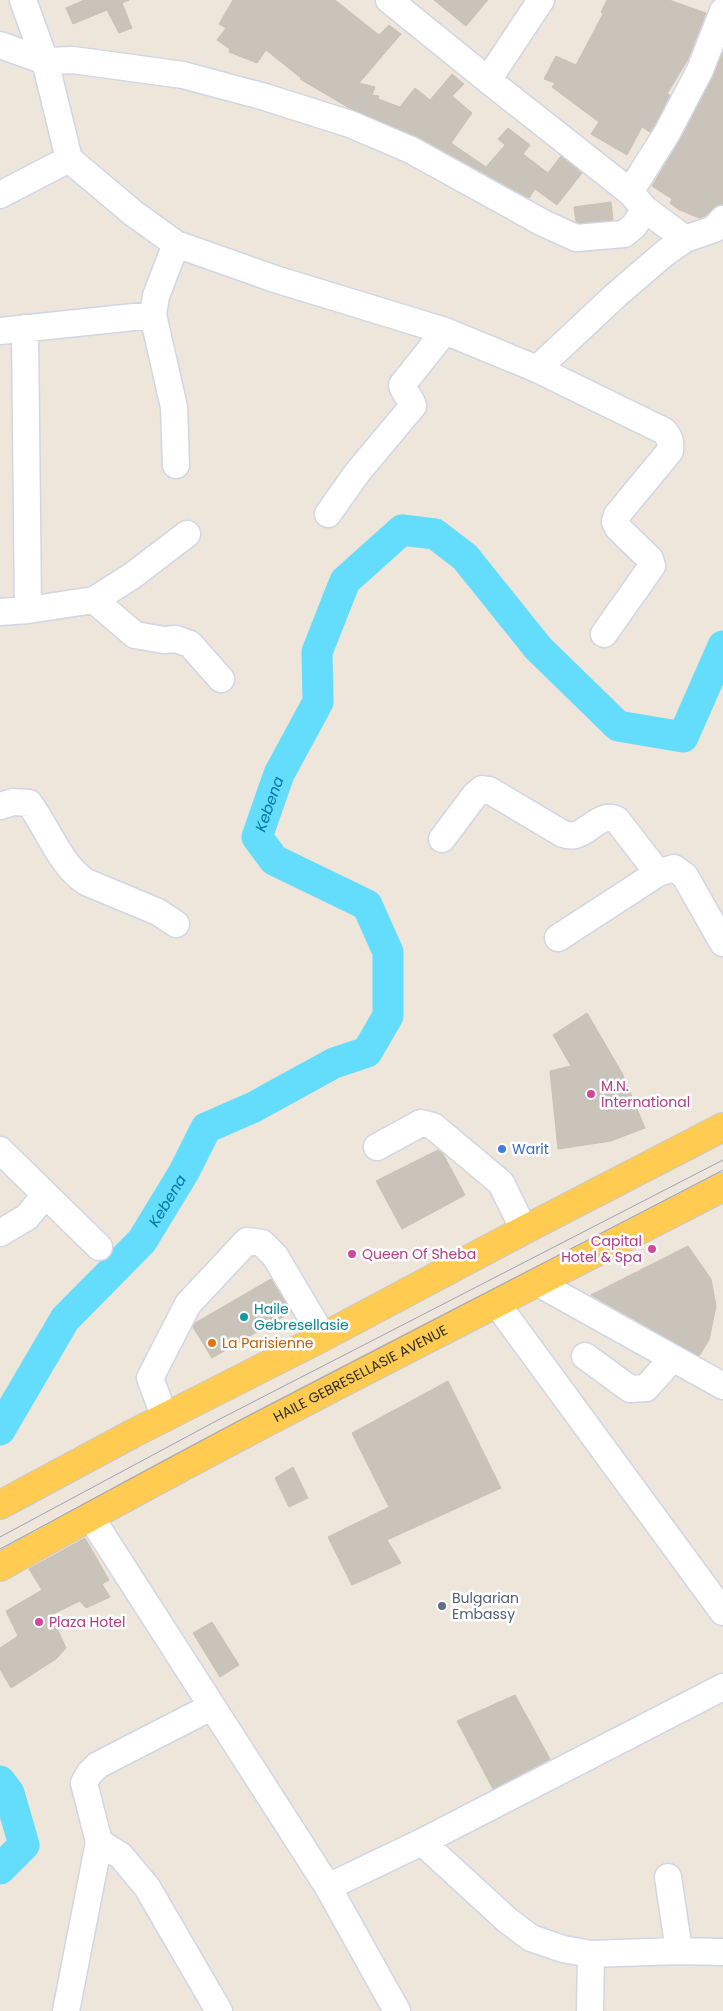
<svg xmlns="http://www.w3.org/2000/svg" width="723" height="2011" font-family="Poppins,sans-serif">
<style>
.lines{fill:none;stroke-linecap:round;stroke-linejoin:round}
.river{stroke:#64dcfb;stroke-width:31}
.building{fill:#c9c3ba;stroke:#cac1b5}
.minor-casing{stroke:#d0d6e5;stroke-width:29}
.major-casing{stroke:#c8c8c8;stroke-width:30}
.minor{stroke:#fff;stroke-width:26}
.major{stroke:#ffcb50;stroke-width:28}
.tram{stroke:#9da3b7;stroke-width:1}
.hotel-dot{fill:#d1479c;stroke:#fff;stroke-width:2}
.shop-dot{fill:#3f7fe0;stroke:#fff;stroke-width:2}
.culture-dot{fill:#0f9aa8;stroke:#fff;stroke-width:2}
.food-dot{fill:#e8710a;stroke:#fff;stroke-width:2}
.service-dot{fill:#5c6f8a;stroke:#fff;stroke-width:2}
.labels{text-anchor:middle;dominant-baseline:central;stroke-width:5;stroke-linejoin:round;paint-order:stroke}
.hotel-label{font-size:14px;fill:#b23c85;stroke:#fff;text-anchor:start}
.shop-label{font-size:14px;fill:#366cbe;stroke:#fff;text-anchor:start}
.culture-label{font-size:14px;fill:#0d838f;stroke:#fff;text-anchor:start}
.food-label{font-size:14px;fill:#c56008;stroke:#fff;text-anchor:start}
.street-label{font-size:14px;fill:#2b2b2b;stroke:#fff}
.service-label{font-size:14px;fill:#4e5e75;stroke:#fff;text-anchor:start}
.water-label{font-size:15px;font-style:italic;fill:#0079a9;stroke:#fff}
</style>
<rect width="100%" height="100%" fill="#eee5db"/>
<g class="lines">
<!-- river -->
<g class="river">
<path id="s1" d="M 0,1430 L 65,1319 L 142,1241 L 184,1172 L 206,1128 L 254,1107 L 334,1063 L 367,1052 L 388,1016 L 388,952 L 367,905 L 274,860 L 257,837 L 279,774 L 318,702 L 317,652 L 345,581 L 402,530 L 435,534 L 465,557 L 538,648 L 618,726 L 683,737 L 723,646"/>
<path d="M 0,1781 L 9,1793 L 24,1845 L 0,1869"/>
</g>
</g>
<!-- building -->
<path class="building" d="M 84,0 L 129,0 L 122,3 L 132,28 L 119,33 L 107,10 L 73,24 L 66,8 Z
M 233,0 L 335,0 L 379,35 L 389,25 L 401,34 L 359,83 L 375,87 L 372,95 L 379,96 L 378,99 L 400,107 L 415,88 L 430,100 L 452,74 L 464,84 L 452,96 L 472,113 L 451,143 L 486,167 L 505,145 L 498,139 L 508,128 L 530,145 L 523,154 L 548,173 L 561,156 L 582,173 L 557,205 L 535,189 L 529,198 L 418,137 L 351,109 L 300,79 L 301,78 L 266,50 L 257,63 L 229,52 L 230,49 L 217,40 L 226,28 L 219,24 Z
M 434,0 L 488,0 L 466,26 Z
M 607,0 L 669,0 L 706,13 L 688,59 L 667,94 L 670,95 L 654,126 L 650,132 L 642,127 L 627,155 L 591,134 L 599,122 L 552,87 L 555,83 L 544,79 L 556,56 L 576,65 L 603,14 L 601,12 Z
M 723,52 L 723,204 L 718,205 L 705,216 L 699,218 L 678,209 L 670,203 L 672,199 L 652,186 L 680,140 L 713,77 Z
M 611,202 L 613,220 L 579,223 L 576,221 L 574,207 Z
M 587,1013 L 622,1073 L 645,1128 L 611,1141 L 558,1149 L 550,1071 L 571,1066 L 553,1035 Z
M 438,1150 L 443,1154 L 465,1195 L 402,1229 L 376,1181 Z
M 688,1246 L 711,1279 L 716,1306 L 709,1340 L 699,1356 L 591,1295 Z
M 271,1279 L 291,1312 L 212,1358 L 193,1327 L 195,1323 Z
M 448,1381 L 501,1488 L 387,1540 L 401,1563 L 352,1585 L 328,1537 L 389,1507 L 352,1433 Z
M 293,1467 L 308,1498 L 289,1507 L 275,1478 Z
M 85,1538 L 109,1580 L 102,1584 L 110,1597 L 86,1608 L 80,1601 L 51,1615 L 66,1648 L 56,1659 L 11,1688 L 0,1669 L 0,1648 L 18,1636 L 6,1611 L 42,1590 L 29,1569 Z
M 212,1622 L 239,1665 L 220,1677 L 193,1633 Z
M 515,1695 L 550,1759 L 493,1789 L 457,1721 Z"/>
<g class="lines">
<defs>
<path id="minor" d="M 23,0 L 45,61 L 69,159 L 133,213 L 176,244 L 275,279 L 445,331 L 537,369 L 664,431 C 670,438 671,442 670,451 L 617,515 L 615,522 L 618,528 L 650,559 L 652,566 L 604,634
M 389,0 L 488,80 L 541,0
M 0,45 L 45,61 L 73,60 L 183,75 L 265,97 L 350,124 L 411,150 L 543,223 L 576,238 L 624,234 L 634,226 L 645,209 L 630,192 L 488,80
M 630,192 L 667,133 L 700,70 L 723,11
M 0,195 L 69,159
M 645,209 L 685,239
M 153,315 L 156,296 L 176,244
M 0,331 L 153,315 L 174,407 L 176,465
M 537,369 L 616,295 L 665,253 L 685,239 L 714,229 L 723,219
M 328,514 L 357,473 L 413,406 C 412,398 403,393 402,385 L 445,331
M 94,600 L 135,635 L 164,640 L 176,639 L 190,644 L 221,679
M 28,610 L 94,600 L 132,576 L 187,534
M 0,612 L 28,610 L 25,328
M 0,806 L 13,802 L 29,803 C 48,828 59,864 86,882 L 158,912 L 176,924
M 442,839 L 475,795 L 482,789 L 489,790 L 563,834 C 566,835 572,836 575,835 C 589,832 602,811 617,820 L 658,873
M 558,938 L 658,873 L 674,868 L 685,876 L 723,943
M 377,1147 L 421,1123 L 433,1126 L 501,1183 L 524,1230
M 0,1150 L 99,1247
M 0,1233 L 27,1217 L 45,1195
M 538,1283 L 723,1386
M 497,1304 L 723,1612
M 585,1356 L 630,1389 L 646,1388 L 673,1358
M 165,1418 L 150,1378 L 188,1304 L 247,1241 L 262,1243 L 275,1256 L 323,1337
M 90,1516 L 328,1887 L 397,2011
M 99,1842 L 121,1856 L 147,1887 L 219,2011
M 422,1842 L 507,1920 L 531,1938 L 563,1949 L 591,1954 L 679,1951 L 723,1952
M 668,1877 L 679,1951
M 328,1887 L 422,1842 L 723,1687
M 66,2011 L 99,1842 L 84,1783 L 89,1774 L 98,1765 L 211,1707
M 590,2011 L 591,1954"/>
<g id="major">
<path d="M 0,1505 L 132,1434 L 323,1337 L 524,1230 L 723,1127"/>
<path id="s2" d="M 0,1567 C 237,1433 481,1312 723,1187"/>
</g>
</defs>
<!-- minor casing -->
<use href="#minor" class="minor-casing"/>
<!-- major casing -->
<use href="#major" class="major-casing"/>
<!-- minor -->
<use href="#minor" class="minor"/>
<!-- major -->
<use href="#major" class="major"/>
<!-- tram -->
<path class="tram" d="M 0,1537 L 218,1420 L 723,1160
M 0,1549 L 229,1426 L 723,1170"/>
</g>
<!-- markers -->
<g class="hotel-dot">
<circle cx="591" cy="1094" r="5"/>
<circle cx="652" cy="1249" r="5"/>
<circle cx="352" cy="1254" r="5"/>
<circle cx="39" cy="1622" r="5"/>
</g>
<circle class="shop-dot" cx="502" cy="1149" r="5"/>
<circle class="culture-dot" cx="244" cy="1317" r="5"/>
<circle class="food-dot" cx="212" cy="1343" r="5"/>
<circle class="service-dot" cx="442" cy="1606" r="5"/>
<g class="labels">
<!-- hotel labels -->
<g class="hotel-label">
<text x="601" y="1086">M.N.<tspan x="601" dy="16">International</tspan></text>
<text x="642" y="1241" text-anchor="end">Capital<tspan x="642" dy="16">Hotel &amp; Spa</tspan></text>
<text x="362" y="1254">Queen Of Sheba</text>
<text x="49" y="1622">Plaza Hotel</text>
</g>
<!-- shop labels -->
<g class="shop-label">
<text x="512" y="1149">Warit</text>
</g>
<!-- culture labels -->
<g class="culture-label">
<text x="254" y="1309">Haile<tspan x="254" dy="16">Gebresellasie</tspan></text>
</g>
<!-- food labels -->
<g class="food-label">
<text x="222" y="1343">La Parisienne</text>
</g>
<!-- street labels -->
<g class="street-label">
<text stroke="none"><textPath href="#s2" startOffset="409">HAILE GEBRESELLASIE AVENUE</textPath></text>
</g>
<!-- service labels -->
<g class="service-label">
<text x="452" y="1598">Bulgarian<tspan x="452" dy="16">Embassy</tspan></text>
</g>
<!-- water labels -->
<g class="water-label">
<text stroke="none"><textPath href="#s1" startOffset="871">Kebena</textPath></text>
<text stroke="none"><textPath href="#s1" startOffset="286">Kebena</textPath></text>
</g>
</g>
</svg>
